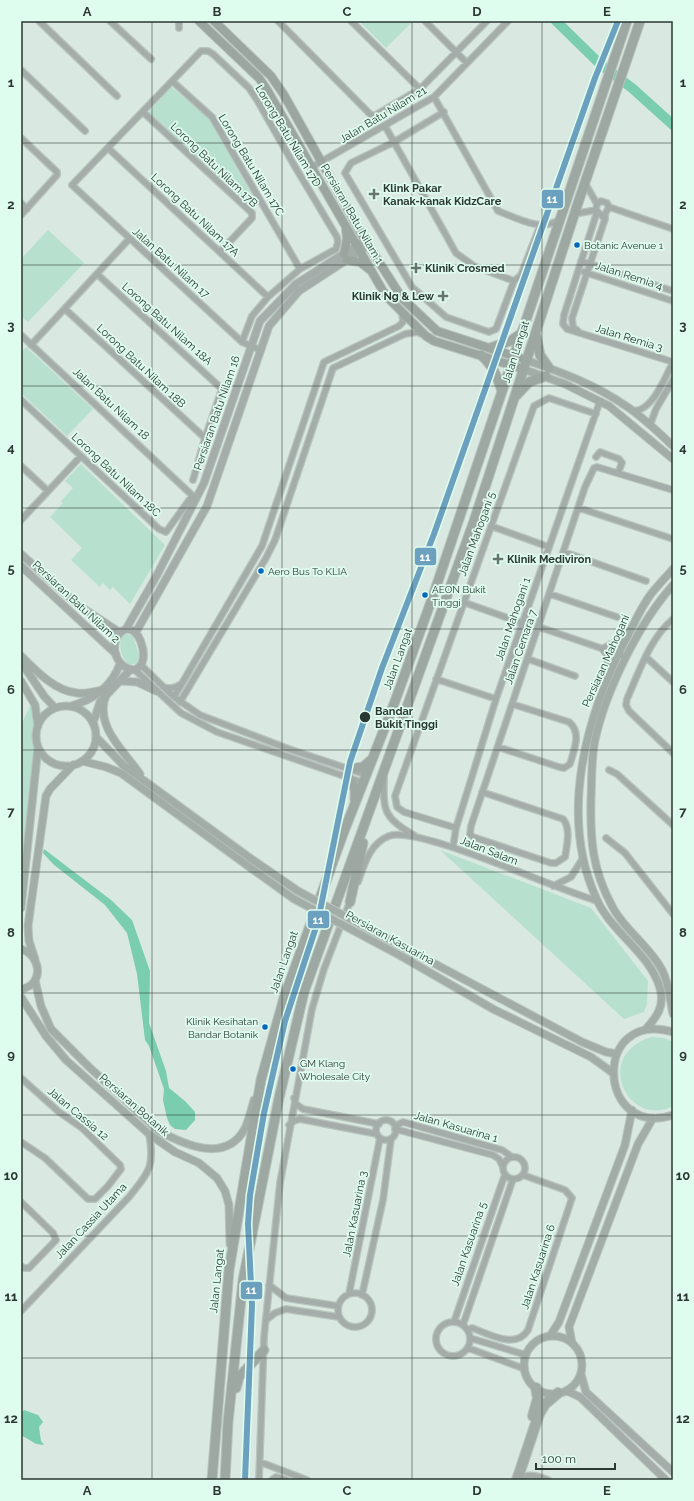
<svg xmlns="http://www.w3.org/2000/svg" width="694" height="1501" font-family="Raleway,sans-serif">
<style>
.green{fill:#b7e0ce}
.water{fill:#7aceaf}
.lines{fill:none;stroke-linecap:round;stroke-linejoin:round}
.river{stroke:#7aceaf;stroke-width:10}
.minor-casing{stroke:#b8c4be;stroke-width:8}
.tertiary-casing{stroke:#b8c4be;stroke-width:9}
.secondary-casing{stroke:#b8c4be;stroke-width:9}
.primary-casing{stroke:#b8c4be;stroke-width:10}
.trunk-casing{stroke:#b8c4be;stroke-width:11}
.motorway-casing{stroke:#b8c4be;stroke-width:12}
.minor{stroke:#a5adaa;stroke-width:5.5}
.tertiary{stroke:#a5adaa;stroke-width:7}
.secondary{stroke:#a3ada8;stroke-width:7}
.primary{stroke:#9ca6a0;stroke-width:8}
.trunk{stroke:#9ea8a3;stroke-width:9}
.motorway{stroke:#a0aba6;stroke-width:10}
.secondary-bridge-casing{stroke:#b8c4be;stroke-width:9;stroke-linecap:butt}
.secondary-bridge{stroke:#a3ada8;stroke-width:7}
.rail-1-casing{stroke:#dffdef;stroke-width:9}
.rail-1{stroke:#6ba1be;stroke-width:6}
.grid{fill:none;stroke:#2b3732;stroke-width:1;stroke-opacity:0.55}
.poi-dot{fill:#68756f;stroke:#dffdef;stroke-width:1.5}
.bus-dot{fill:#0065bd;stroke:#dffdef;stroke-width:1.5}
.stop-dot{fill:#2b3732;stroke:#dffdef;stroke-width:1.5}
.labels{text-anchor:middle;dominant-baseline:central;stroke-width:3.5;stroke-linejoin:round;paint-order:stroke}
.bus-label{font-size:10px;fill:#2b3732;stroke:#dffdef;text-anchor:start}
.street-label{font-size:11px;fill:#2b3732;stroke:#dffdef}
.poi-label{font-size:11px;font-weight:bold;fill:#2b3732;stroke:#dffdef;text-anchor:start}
.stop-label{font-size:11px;font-weight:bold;fill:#2b3732;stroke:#dffdef;text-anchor:start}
.line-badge{stroke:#dffdef;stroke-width:1.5}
.badge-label{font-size:11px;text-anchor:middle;font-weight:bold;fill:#fff}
.neatline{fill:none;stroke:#2b3732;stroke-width:1.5}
.grid-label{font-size:13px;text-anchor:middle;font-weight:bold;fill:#2b3732}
</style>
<rect width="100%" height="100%" fill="#d9e9e1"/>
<!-- green -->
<path class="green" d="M 359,21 L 413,21 L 386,48 Z
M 171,87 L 207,116 L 252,195 L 242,199 L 148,113 Z
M 48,230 L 84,263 L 28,322 L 21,316 L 21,259 Z
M 26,347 L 93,409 L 67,436 L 21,393 L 21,352 Z
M 81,464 L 165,545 L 130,604 L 113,587 L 110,590 L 103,583 L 100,587 L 71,560 L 82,548 L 50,517 L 63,503 L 61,501 L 73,488 L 65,481 Z
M 127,634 L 133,636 L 139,655 L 137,663 L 131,665 C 121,660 118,646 122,636 Z
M 31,704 L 36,726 L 23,862 L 21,862 L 21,725 Z
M 440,850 L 591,908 L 648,981 L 647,1004 L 644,1012 L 624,1019 Z
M 652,1037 L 664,1038 L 673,1042 L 673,1106 C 629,1129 591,1055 652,1037 Z"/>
<!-- water -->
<path class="water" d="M 44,849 L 111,900 L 132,920 L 150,971 L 149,1023 L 166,1071 L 169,1088 L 185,1101 L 195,1112 L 195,1120 L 186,1130 L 175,1129 L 170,1125 L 167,1118 L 163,1100 L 164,1089 L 149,1046 L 145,1040 L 137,974 L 127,933 L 105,905 L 53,864 L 43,853 Z
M 24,1410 L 38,1415 L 43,1422 L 39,1427 L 41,1441 L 44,1445 L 36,1444 L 21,1435 L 21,1413 Z"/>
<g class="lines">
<!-- river -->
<path class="river" d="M 556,21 L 601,65 L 632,88 L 673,125"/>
<defs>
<path id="minor" d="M 39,21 L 117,96
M 110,21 L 151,59
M 278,21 L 370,114 L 374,116 L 420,89 L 487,21
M 351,21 L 420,89
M 425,21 L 467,63
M 179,28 L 179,21
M 21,70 L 85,131
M 172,81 L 212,117 L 300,269
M 434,97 L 498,211 C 517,218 540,232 559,220
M 143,112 L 252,213 L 252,218 L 220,252
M 444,112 L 394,142 L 351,163 L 345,173 L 412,287 L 446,317 L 489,332 L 496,329 L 514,281 L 521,275 L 540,226
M 385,126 L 456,253 L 474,266 L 514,281
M 21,138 L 57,172 L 57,175 L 21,215
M 108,148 L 268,297
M 312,167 L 434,97 L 508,21
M 585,183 L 597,204
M 601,201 L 607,203 L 609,207 L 605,214 L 605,219 L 596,210 L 597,204 Z
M 21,203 L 27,209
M 609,207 L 673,229
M 597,212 L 564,315 L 563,324 L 567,329 L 673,362
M 574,214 L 596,210
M 581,261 L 673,291
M 584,272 L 673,301
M 97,274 L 222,389 L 205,438 L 193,480
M 65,309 L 205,438
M 578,331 L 573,327 L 572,318 L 605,219
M 21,335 L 194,497
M 242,342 L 252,316 L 268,297 L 300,269 L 336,249 L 338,242 L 337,237 L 294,165 L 257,100 L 249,88 L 213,54 L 208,51 L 201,51 L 72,185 L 242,342 L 260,350
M 31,345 L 130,238
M 21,400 L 159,529 L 166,532 L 192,496
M 634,411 C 653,410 665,378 673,362
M 650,425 L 656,409 L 673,380
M 596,457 L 600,452 L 619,459 L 622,463 L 618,473
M 21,466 L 48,491
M 579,508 L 673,539
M 21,520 L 81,456
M 491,526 L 549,547
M 564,552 L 646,581
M 550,594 L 617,617
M 463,602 L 522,623
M 673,619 C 650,638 639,672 627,699 L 626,705 L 629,711 L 673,753
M 539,627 L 621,655
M 646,657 L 673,682
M 528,659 L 575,676
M 141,665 L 174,697 L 200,715 L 289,749 L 367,775
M 135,670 L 181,713 L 217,732 L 364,783
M 436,679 L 496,699
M 163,687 C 171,689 175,688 181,684
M 174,697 L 262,546 L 324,362 L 399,326 L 403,322 L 402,312
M 180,702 L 266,558 L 275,540 L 333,368 L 405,334 L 417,332 L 424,335
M 498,747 L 559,767 L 564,768 L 570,764 C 574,750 582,732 569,722 L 512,704
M 609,770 L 617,774 L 673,825
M 384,777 C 383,813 384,817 415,836
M 482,792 L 563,819 C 571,828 567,845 565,857 L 556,863 L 551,863 L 473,837 L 470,834 L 471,826 L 585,487 L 594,468 L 597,467 L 673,490
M 456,828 L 404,812 L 397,807 L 395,796 L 534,406 L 549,398 L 596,414
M 606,838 L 625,853 L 673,914
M 453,847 L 456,828 L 496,699 L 600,401
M 358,882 C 364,865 370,843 389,836 C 418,825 559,891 598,901
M 553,886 L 571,877 L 583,858
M 21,1078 L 59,1112 L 82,1128 L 120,1165 L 121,1169 L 108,1186 L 95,1199 L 88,1199 L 45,1158 L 21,1142
M 294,1098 L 296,1104 L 303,1109 L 379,1124
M376 1130a10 10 0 1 1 20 0a10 10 0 1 1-20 0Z
M 289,1125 L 294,1121 L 300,1119 L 377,1134
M 395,1126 L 403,1122 L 502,1150 L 512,1157
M 395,1129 L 493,1155 L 499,1159 L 503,1167
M503 1168a11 11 0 1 1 22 0a11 11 0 1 1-22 0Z
M 21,1202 L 53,1233 L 56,1240 L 29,1268 L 24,1268 L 21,1266
M 269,1285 L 286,1298 L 338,1306
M338 1310a17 17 0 1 1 34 0a17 17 0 1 1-34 0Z
M 349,1294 L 380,1138
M 362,1295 L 383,1200 L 391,1139
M 21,1311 L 129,1197 C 149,1172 155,1167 149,1134
M 266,1320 L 275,1313 L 286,1309 L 339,1317
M 454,1322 L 505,1174
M436 1339a17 17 0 1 1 34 0a17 17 0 1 1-34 0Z
M 463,1325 L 513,1179
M 468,1330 L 472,1328 C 489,1334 516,1350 528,1330 L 572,1198 L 565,1190 L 523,1175
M 470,1338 L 526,1355
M 468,1348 L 525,1369
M 260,1462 L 307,1480
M 259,1480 L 264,1337 L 280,1183 L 312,1009 L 324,969 L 351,899
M 272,1480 L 276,1477 L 286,1480
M 520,1480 C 527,1472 539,1476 548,1480"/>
<path id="tertiary" d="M 21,554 L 78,605 L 119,632
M 21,566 L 116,654
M 126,629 L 157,575 L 204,483 L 260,321 L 296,284 L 365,240
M 126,629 C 140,628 146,652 142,663 C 141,666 138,668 135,670 C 113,669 107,637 126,629 Z
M 136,632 L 207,506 L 269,326 L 299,291 L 368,246
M 609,674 L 607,654 L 603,649 L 628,636
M 121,681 L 137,682 L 156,691
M 71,706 C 95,699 111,687 120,664
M 93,723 L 100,702 L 130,670
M 581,1374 L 586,1392 L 673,1472
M 567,1391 L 580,1397 L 666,1480"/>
<path id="secondary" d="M 526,360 C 561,372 596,385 626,406 C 643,417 658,432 673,446
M 523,369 L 565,384 L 609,406 L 673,459
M 673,585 C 639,623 606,690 595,740 C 591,759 592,779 591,798 C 590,839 592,869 612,906 C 624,930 650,946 662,970 C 669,983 670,1000 673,1014
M 21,656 C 36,671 55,691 77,693 C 85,694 94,692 102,690
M 21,662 L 44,696 L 55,708
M 21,681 L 35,705 L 38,726
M 106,695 C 94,726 124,751 140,774
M36 736a30 30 0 1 1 60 0a30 30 0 1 1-60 0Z
M 96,737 L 124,766 L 250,858
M 82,761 L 106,767 L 121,773 L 248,866
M 21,908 L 38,747
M 405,948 L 582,1042 L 606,1052 L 617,1054
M 21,949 C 41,955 45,985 21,989
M 401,956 L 493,1009 L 591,1057 L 613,1073
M 35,959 L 29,941 L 28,926 L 46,796 L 50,789 L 73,765
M 35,980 L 41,1006 L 51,1029 L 89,1067 L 159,1131 C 185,1145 225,1163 244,1130 C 249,1121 251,1110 254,1100
M 21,997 L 46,1036 L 66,1060 L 149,1134 L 175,1152 L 199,1163 L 217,1178 L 225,1191 L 229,1205 L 230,1244
M 645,1030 C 657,1017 665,1006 660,988 C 649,952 612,933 597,900 C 558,816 586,716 626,639 C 634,624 641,607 651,594 C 658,585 666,577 673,569
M 673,1032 C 591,1008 597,1140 673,1115
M 550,1336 L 559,1322 L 625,1145 L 632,1110
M524 1365a29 29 0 1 1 58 0a29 29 0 1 1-58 0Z
M 572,1343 L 569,1327 L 638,1144 L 653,1118"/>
<path id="primary" d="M 199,21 L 259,78 L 266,88 L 383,291 L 390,300 L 426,336 L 434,341 L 523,369
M 214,21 L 271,76 L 284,95 L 365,240 L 402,298 L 437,331 L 526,360
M 344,254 L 347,239 L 346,229
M 347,260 L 360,262 L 369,269"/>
<path id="trunk" d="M 536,335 L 540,355 L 549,368
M 490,348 L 510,341 L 522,333
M 481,355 C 493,366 497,376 502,391
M 517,395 L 529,382 L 546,376
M 351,769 L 363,767 L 372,759
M 348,777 L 355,789 L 355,800
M 350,902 L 363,843
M 236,1388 L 239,1377 L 264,1350
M 212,1480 L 229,1270 L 261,1080 L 284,998 L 343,834 L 394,704 L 433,596 L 627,21
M 225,1480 L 228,1422 L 243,1280 L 279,1098 L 304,992 L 474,521 L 578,203 L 640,21"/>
<path id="motorway" d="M 533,1416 L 538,1398 L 536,1388
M 517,1480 L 539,1414 L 545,1404 L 558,1393"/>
</defs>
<!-- minor casing -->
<use href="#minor" class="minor-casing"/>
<!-- tertiary casing -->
<use href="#tertiary" class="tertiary-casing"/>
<!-- secondary casing -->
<use href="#secondary" class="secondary-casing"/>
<!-- primary casing -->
<use href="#primary" class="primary-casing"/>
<!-- trunk casing -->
<use href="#trunk" class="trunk-casing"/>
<!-- motorway casing -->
<use href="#motorway" class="motorway-casing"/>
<!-- minor -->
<use href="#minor" class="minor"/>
<!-- tertiary -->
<use href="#tertiary" class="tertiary"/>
<!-- secondary -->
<use href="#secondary" class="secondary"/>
<!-- primary -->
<use href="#primary" class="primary"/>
<!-- trunk -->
<use href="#trunk" class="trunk"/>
<!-- motorway -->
<use href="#motorway" class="motorway"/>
<defs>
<path id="secondary-bridge" d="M 250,858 L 298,891 L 405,948
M 248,866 L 294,899 L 401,956"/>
</defs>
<!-- secondary-bridge casing -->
<use href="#secondary-bridge" class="secondary-bridge-casing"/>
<!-- secondary-bridge -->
<use href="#secondary-bridge" class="secondary-bridge"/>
<defs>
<path id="rail-1" d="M 245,1480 L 252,1305 L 248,1224 L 250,1195 L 264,1113 L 285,1021 L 318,921 L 350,762 L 382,668 L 434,534 L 595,78 L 618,21"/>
</defs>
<!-- rail-1 casing -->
<use href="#rail-1" class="rail-1-casing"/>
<!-- rail-1 -->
<use href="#rail-1" class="rail-1"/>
</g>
<!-- grid -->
<path class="grid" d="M 152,21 L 152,1480M 282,21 L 282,1480M 412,21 L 412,1480M 542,21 L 542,1480M 21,143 L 673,143M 21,265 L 673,265M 21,386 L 673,386M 21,508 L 673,508M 21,629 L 673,629M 21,750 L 673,750M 21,872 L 673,872M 21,993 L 673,993M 21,1115 L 673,1115M 21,1236 L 673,1236M 21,1358 L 673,1358"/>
<!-- markers -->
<g class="poi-dot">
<path d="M372 188h4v4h4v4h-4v4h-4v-4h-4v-4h4z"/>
<path d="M414 262h4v4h4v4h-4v4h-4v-4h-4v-4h4z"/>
<path d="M441 290h4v4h4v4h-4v4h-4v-4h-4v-4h4z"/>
<path d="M496 553h4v4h4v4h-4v4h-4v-4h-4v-4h4z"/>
</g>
<g class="bus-dot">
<circle cx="577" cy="245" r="3.5"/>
<circle cx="261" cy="571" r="3.5"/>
<circle cx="425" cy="595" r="3.5"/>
<circle cx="265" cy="1027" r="3.5"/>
<circle cx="293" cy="1069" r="3.5"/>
</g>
<circle class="stop-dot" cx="365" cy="717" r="6"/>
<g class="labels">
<!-- bus labels -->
<g class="bus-label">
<text x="584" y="245">Botanic Avenue 1</text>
<text x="268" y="571">Aero Bus To KLIA</text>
<text x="432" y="589">AEON Bukit<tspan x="432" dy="13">Tinggi</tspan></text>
<text x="258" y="1021" text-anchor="end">Klinik Kesihatan<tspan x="258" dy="13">Bandar Botanik</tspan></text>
<text x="300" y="1063">GM Klang<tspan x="300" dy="13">Wholesale City</tspan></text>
</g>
<!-- street labels -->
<g class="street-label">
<text transform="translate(383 115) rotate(-31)">Jalan Batu Nilam 21</text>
<text transform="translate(288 136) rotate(59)">Lorong Batu Nilam 17D</text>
<text transform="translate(214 165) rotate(44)">Lorong Batu Nilam 17B</text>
<text transform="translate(251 165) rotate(59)">Lorong Batu Nilam 17C</text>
<text transform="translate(352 214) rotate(60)">Persiaran Batu Nilam 1</text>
<text transform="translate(195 215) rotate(43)">Lorong Batu Nilam 17A</text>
<text transform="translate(171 263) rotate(42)">Jalan Batu Nilam 17</text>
<text transform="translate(629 276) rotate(18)">Jalan Remia 4</text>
<text transform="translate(167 324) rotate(42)">Lorong Batu Nilam 18A</text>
<text transform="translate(629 338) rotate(17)">Jalan Remia 3</text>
<text transform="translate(516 352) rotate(-72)">Jalan Langat</text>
<text transform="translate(141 366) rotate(43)">Lorong Batu Nilam 18B</text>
<text transform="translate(111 404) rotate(43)">Jalan Batu Nilam 18</text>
<text transform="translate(217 413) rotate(-71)">Persiaran Batu Nilam 16</text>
<text transform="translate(116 475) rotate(43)">Lorong Batu Nilam 18C</text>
<text transform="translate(477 534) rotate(-70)">Jalan Mahogani 5</text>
<text transform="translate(76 602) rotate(43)">Persiaran Batu Nilam 2</text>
<text transform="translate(513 619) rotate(-71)">Jalan Mahogani 1</text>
<text transform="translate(521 647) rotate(-71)">Jalan Cemara 7</text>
<text transform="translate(398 659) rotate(-70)">Jalan Langat</text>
<text transform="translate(606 661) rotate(-66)">Persiaran Mahogani</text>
<text transform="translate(489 851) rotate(21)">Jalan Salam</text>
<text transform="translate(390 938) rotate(29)">Persiaran Kasuarina</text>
<text transform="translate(284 962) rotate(-71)">Jalan Langat</text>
<text transform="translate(134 1105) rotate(41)">Persiaran Botanik</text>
<text transform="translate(78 1114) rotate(40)">Jalan Cassia 12</text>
<text transform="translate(456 1127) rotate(16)">Jalan Kasuarina 1</text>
<text transform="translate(355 1214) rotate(-79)">Jalan Kasuarina 3</text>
<text transform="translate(91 1221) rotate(-47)">Jalan Cassia Utama</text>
<text transform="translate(469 1244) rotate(-71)">Jalan Kasuarina 5</text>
<text transform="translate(538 1267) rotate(-72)">Jalan Kasuarina 6</text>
<text transform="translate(217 1281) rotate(-84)">Jalan Langat</text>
</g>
<!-- poi labels -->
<g class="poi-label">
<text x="383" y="188">Klink Pakar<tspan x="383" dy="13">Kanak-kanak KidzCare</tspan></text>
<text x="425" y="268">Klinik Crosmed</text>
<text x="434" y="296" text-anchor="end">Klinik Ng &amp; Lew</text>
<text x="507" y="559">Klinik Mediviron</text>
</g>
<!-- stop labels -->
<g class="stop-label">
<text x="375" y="711">Bandar<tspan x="375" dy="13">Bukit Tinggi</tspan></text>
</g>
</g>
<g class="line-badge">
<rect x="541" y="189" width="23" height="20" rx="4" fill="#6ba1be"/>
<rect x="414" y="547" width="23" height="19" rx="4" fill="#6ba1be"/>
<rect x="307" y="910" width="23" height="19" rx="4" fill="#6ba1be"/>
<rect x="240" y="1281" width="23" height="19" rx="4" fill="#6ba1be"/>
</g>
<g class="badge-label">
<text x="552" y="203">11</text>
<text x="425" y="561">11</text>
<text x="318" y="924">11</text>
<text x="251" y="1294">11</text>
</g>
<!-- border -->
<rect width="694" height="1501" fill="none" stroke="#dffdef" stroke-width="44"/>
<!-- scale -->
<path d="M536 1463v6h79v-6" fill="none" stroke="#2b3732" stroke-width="2"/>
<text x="542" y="1463" font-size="12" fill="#2b3732" stroke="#dffdef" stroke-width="3" paint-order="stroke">100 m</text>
<rect x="22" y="22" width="650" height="1457" class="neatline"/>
<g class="grid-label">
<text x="87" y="16">A</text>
<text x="217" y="16">B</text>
<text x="347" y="16">C</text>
<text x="477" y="16">D</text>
<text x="607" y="16">E</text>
<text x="11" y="87">1</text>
<text x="683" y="87">1</text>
<text x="11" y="209">2</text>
<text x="683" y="209">2</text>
<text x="11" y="330">3</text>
<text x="683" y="330">3</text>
<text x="11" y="452">4</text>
<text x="683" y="452">4</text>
<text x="11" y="573">5</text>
<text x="683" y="573">5</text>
<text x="11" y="694">6</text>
<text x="683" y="694">6</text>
<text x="11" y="816">7</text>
<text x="683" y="816">7</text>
<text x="11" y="937">8</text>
<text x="683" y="937">8</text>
<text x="11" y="1059">9</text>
<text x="683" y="1059">9</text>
<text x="11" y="1180">10</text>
<text x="683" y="1180">10</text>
<text x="11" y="1301">11</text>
<text x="683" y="1301">11</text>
<text x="11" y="1423">12</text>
<text x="683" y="1423">12</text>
<text x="87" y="1495">A</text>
<text x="217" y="1495">B</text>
<text x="347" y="1495">C</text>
<text x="477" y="1495">D</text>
<text x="607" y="1495">E</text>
</g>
</svg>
